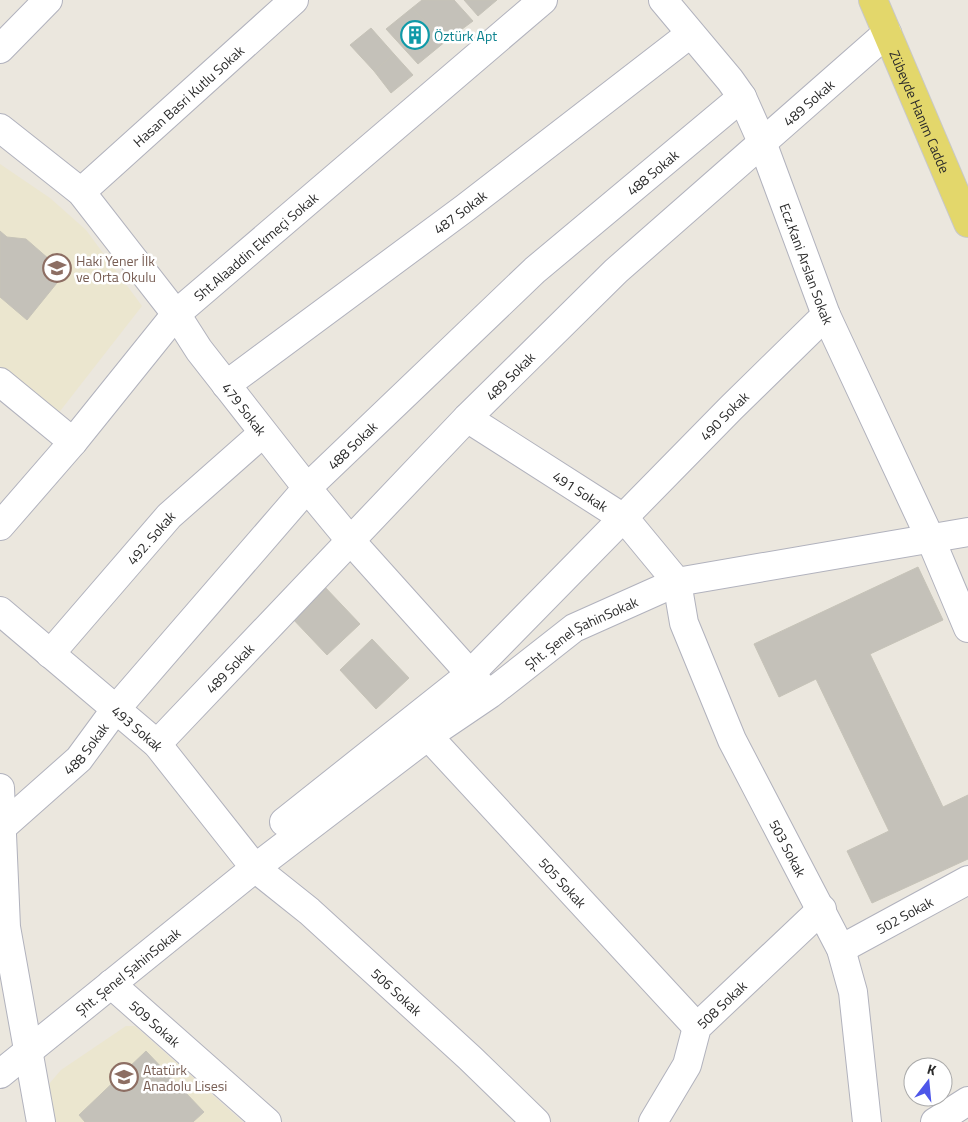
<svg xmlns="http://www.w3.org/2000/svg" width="968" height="1122" font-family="'Titillium Web',sans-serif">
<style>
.education{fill:#ebe6cf}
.building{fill:#c4c1b9;stroke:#c6c3b8}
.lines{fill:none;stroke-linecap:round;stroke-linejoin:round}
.minor-casing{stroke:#b1b2bd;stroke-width:30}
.major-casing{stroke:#c8c8c8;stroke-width:30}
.minor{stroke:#fff;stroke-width:28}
.major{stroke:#e3d76b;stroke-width:28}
.labels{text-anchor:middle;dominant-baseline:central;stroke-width:5;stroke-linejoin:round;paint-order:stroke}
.culture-label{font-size:14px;fill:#0d838f;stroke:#fff;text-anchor:start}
.street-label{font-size:14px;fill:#2b2b2b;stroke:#fff}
.education-label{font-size:14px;fill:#785e54;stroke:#fff;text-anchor:start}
</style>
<rect width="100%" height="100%" fill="#ebe7de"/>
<!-- education -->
<path class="education" d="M 0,164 L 50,198 L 86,230 L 142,306 L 57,415 L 0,367 Z
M 126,1026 L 135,1026 L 243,1122 L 52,1122 L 49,1084 L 61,1070 Z"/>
<!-- building -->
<path class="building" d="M 422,0 L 454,0 L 473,21 L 446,41 L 412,8 Z
M 464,0 L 497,0 L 478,16 Z
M 412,8 L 446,41 L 418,64 L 386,29 Z
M 371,28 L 394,54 L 374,71 L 350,45 Z
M 394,54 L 413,75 L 391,93 L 374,71 Z
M 0,231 L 7,237 L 26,239 L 65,273 L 27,320 L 0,297 Z
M 918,567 L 943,620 L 870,654 L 943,807 L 968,795 L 968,859 L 872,903 L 847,851 L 889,831 L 816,679 L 779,697 L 754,644 Z
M 323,585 L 360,624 L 327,655 L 290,616 Z
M 372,639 L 409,678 L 376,709 L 340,670 Z
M 146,1051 L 204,1112 L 193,1122 L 85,1122 L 79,1115 Z"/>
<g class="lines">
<defs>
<g id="minor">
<path id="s1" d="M 663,0 L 730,80 L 742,97 L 762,142 L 826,315 L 931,540 L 968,628"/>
<path d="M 0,49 L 48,0"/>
<path id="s2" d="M 0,128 L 81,192 L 176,314 L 199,350 L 307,488 L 350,540 L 483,688"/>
<path id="s3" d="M 81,192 L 294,0"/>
<path d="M 0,382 L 73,442"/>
<path id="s4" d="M 226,385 L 465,208 L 690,34"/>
<path id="s5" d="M 467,418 L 625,519 L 677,582 L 684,623 L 732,740 L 841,949 L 853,992 L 867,1122"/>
<path id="s6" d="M 0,526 L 73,442 L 176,314 L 543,0"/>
<path id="s7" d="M 0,611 L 157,744 L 255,868 L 309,911 L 470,1058 L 536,1122"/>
<path id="s8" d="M 50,654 L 169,516 L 263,433"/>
<path id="s9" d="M 428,736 L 697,1027"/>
<path id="s10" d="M 157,744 L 467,418 L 616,271 L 887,33"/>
<path d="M 0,788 L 6,927 L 41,1122"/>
<path id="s11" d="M 284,822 L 469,675 L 731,408 L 826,315"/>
<path id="s12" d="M 0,829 L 79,759 L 115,710 L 307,488 L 535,270 L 742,97"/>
<path id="s13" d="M 841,949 L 968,880"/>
<path id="s14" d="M 111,984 L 267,1122"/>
<path id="s15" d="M 0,1074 L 255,868 L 428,736 L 490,694 L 574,628 L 677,582 L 968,532"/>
<path id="s16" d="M 653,1122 L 687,1065 L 697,1027 L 822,909"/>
<path d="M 935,1122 L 968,1101"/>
</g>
<g id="major">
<path id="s17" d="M 873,0 L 968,223"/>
</g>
</defs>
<!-- minor casing -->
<use href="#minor" class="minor-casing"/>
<!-- major casing -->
<use href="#major" class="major-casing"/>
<!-- minor -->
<use href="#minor" class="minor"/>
<!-- major -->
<use href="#major" class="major"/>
</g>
<!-- icons -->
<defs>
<symbol id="building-ring" viewBox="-11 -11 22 22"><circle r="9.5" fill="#fff" stroke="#0f9aa8" stroke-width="1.5"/><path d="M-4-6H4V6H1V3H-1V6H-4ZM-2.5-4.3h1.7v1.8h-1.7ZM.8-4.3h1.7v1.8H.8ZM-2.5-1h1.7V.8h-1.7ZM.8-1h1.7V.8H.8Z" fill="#0f9aa8"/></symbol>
<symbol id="school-ring" viewBox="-11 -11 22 22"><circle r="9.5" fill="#fff" stroke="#8d6e63" stroke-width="1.5"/><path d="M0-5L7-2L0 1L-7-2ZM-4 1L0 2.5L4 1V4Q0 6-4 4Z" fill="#8d6e63"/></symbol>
</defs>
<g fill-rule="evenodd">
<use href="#building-ring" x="399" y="19" width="32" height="32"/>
<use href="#school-ring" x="41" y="252" width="32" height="32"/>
<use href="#school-ring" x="108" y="1061" width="32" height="32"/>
</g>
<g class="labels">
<!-- culture labels -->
<g class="culture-label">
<text x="434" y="35">Öztürk Apt</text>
</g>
<!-- street labels -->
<g class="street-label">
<text stroke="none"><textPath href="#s3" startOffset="144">Hasan Basri Kutlu Sokak</textPath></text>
<text stroke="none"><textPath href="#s10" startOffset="915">489 Sokak</textPath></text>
<text stroke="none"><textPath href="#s17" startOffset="121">Zübeyde Hanım Cadde</textPath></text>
<text stroke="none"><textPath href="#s12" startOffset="928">488 Sokak</textPath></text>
<text stroke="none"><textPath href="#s4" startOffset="291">487 Sokak</textPath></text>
<text stroke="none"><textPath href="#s6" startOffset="380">Sht.Alaaddin Ekmeçi Sokak</textPath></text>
<text stroke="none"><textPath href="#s1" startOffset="304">Ecz.Kani Arslan Sokak</textPath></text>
<text stroke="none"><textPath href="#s10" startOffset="510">489 Sokak</textPath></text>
<text stroke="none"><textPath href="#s2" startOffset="375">479 Sokak</textPath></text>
<text stroke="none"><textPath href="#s11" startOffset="600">490 Sokak</textPath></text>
<text stroke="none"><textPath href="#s12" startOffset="522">488 Sokak</textPath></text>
<text stroke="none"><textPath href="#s5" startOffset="135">491 Sokak</textPath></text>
<text stroke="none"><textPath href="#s8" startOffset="154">492. Sokak</textPath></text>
<text stroke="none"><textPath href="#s15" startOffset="731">Şht. Şenel ŞahinSokak</textPath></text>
<text stroke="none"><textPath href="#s10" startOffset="105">489 Sokak</textPath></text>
<text stroke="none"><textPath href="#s7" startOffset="181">493 Sokak</textPath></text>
<text stroke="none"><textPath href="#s12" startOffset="118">488 Sokak</textPath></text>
<text stroke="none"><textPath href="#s5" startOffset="559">503 Sokak</textPath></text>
<text stroke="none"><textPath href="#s9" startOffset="199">505 Sokak</textPath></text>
<text stroke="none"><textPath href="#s13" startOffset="72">502 Sokak</textPath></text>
<text stroke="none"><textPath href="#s15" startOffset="164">Şht. Şenel ŞahinSokak</textPath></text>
<text stroke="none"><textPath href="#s7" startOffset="552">506 Sokak</textPath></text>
<text stroke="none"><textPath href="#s16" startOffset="139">508 Sokak</textPath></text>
<text stroke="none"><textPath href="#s14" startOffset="59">509 Sokak</textPath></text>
</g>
<!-- education labels -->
<g class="education-label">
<text x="76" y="260">Haki Yener İlk<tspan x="76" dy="16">ve Orta Okulu</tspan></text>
<text x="143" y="1069">Atatürk<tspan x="143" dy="16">Anadolu Lisesi</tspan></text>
</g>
</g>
<!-- north arrow -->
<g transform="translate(928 1082) rotate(16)"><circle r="24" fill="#ffffff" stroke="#aaaaaa"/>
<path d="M0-4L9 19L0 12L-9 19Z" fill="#4d56e9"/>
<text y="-8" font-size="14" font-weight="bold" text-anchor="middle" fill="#2b2b2b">K</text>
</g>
</svg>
